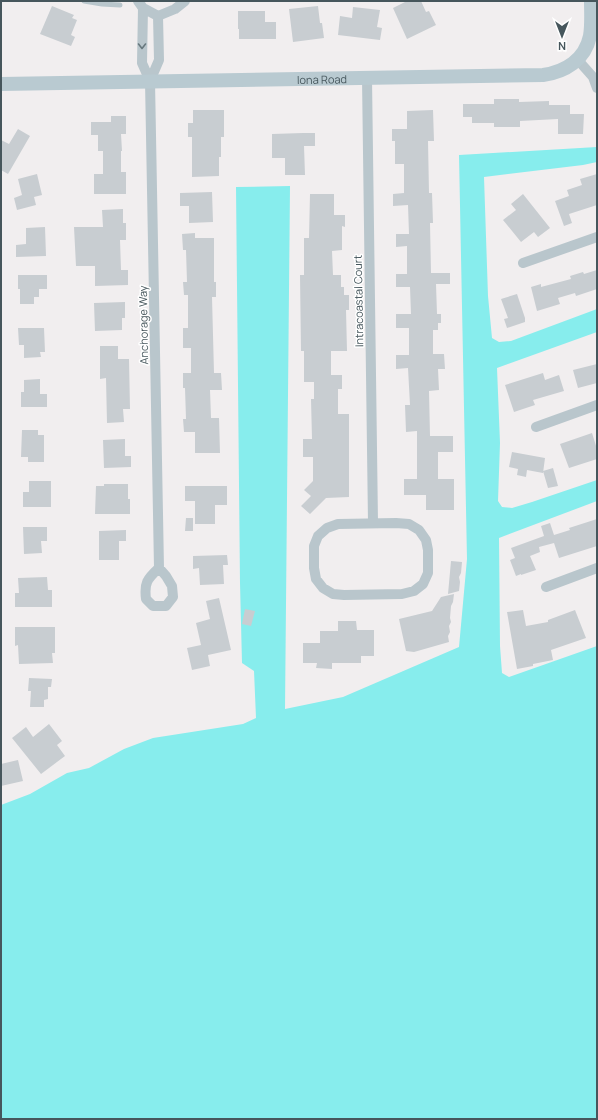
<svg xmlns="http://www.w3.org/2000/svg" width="598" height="1120" font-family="Manrope,sans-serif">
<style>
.water{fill:#87eded}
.building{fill:#c8cdd1}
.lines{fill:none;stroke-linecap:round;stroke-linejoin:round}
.lane{stroke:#b9c6cc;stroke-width:5}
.street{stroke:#b9c6cc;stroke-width:10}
.secondary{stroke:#b9cad1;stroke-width:14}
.oneway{stroke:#68787e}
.labels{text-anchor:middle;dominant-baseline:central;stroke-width:3;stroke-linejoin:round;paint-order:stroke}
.street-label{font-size:11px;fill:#46565c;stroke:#fff}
</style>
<rect width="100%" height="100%" fill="#f1eeef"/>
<!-- water -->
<path class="water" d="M 597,147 L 597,162 L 583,165 L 484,177 L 488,296 L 492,338 L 499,342 L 511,341 L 597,309 L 597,332 L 497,368 L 500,443 L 498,501 L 502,507 L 512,508 L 532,502 L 597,480 L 597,501 L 499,538 L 500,646 L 502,673 L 509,677 L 597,646 L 597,1119 L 1,1119 L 1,805 L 30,794 L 67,773 L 89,768 L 124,749 L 153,738 L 243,724 L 256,718 L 254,671 L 242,663 L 240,583 L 236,187 L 290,186 L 285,709 L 343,697 L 459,647 L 467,559 L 459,155 Z"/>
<!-- building -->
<path class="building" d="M 407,1 L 421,1 L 426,12 L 429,11 L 436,25 L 407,39 L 393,8 Z
M 52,6 L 74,15 L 72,18 L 77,20 L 71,35 L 75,37 L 71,46 L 40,34 Z
M 318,6 L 320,23 L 322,23 L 324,38 L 293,42 L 289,9 Z
M 353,7 L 380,10 L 377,27 L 382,28 L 380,40 L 338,35 L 340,16 L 352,18 Z
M 238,11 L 265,11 L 265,22 L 276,22 L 276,39 L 239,39 L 239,29 L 238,29 Z
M 494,99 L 519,99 L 519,102 L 549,101 L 549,105 L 570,105 L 570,114 L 584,114 L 583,134 L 558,134 L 558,119 L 520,121 L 520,127 L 494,127 L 494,123 L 472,123 L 472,117 L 463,117 L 463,104 L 494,104 Z
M 193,110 L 224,110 L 224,137 L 221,137 L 221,157 L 219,157 L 219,176 L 192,177 L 192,137 L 188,137 L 188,123 L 193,123 Z
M 433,110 L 434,141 L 428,141 L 429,193 L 432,193 L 433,223 L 430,223 L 431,273 L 450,273 L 450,284 L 436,284 L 437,314 L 441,314 L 441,323 L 438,323 L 438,330 L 433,330 L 433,354 L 444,354 L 445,369 L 438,369 L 439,390 L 429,391 L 430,436 L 453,436 L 453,452 L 438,452 L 438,479 L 454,479 L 454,510 L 426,510 L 426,495 L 404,495 L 404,479 L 417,479 L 417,431 L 406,432 L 405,405 L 410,405 L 408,368 L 396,369 L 396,355 L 409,355 L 409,328 L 396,328 L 396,314 L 411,314 L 410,287 L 396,287 L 396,274 L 407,274 L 407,246 L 396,247 L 396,234 L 409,234 L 408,205 L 393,206 L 393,194 L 404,193 L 404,164 L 395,164 L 395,141 L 392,141 L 392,129 L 407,129 L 407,111 Z
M 111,116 L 126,116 L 126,134 L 121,134 L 122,151 L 121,151 L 121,172 L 126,172 L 126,194 L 94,194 L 94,174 L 103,174 L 103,151 L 98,151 L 98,135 L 91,135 L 91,122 L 111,122 Z
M 18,129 L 30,136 L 8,174 L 1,170 L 1,140 L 9,144 Z
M 303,133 L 315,133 L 315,146 L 304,146 L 305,175 L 285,175 L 285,158 L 272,158 L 272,134 Z
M 37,174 L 42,195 L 34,197 L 36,205 L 17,210 L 14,198 L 22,195 L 18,179 Z
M 597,174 L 597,205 L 569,214 L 572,223 L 564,226 L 555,201 L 569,196 L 567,190 L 582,185 L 580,179 Z
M 212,192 L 213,222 L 189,223 L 189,206 L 180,206 L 180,193 Z
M 310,194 L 334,194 L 334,215 L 345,215 L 345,227 L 342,226 L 342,250 L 332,251 L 333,275 L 341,275 L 341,287 L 344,287 L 344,295 L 349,295 L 349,310 L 346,310 L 347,351 L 331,351 L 331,375 L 342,375 L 342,389 L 338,389 L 338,414 L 349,414 L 349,497 L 326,498 L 310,514 L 301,506 L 311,496 L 304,490 L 313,481 L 313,457 L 303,457 L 303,439 L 312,439 L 311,399 L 314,399 L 314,382 L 304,382 L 304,351 L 301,351 L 300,275 L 304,275 L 304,238 L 309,238 Z
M 523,194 L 550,228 L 538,237 L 534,232 L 521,242 L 503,220 L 516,210 L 511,204 Z
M 123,209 L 123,223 L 126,223 L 126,240 L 120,240 L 121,270 L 128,270 L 128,285 L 95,286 L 95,266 L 76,266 L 74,227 L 103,227 L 102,210 Z
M 45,227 L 46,256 L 16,257 L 16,245 L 26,244 L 26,228 Z
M 195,233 L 195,238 L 214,238 L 214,282 L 216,282 L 216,297 L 212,297 L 214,373 L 221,373 L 222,390 L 210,390 L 211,418 L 219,418 L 220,453 L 195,453 L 195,432 L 184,432 L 183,419 L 186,419 L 185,388 L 183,388 L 183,373 L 191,373 L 191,348 L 183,348 L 183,328 L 188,328 L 188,295 L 184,295 L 183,282 L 187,282 L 186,250 L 183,250 L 182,234 Z
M 597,270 L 597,289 L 576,296 L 575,293 L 558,298 L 560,304 L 537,311 L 531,287 L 541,284 L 541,287 L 571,279 L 570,276 L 583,272 L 584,274 Z
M 18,275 L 47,275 L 47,289 L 39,289 L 39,297 L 34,297 L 34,304 L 20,304 L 20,289 L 18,289 Z
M 517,294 L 525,318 L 525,322 L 507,328 L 504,319 L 508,318 L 501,299 Z
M 125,302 L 125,318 L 122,318 L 122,330 L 95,331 L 94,303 Z
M 18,328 L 44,328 L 45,352 L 40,352 L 41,357 L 24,358 L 24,345 L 19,345 Z
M 100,346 L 118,346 L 118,359 L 129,359 L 130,409 L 123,409 L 124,422 L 107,423 L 106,378 L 100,379 Z
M 597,364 L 597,383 L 578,388 L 573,370 Z
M 543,373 L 545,380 L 559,375 L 564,391 L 533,400 L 535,405 L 514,412 L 505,385 Z
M 40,379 L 40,394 L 47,394 L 47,407 L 21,407 L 21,392 L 24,392 L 24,380 Z
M 22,430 L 38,430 L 38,435 L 44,435 L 44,462 L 28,462 L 28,457 L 21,457 Z
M 592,433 L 597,449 L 597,459 L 569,468 L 560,444 Z
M 125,439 L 125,456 L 131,456 L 131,467 L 104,468 L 103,440 Z
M 512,452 L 545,458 L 543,473 L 527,470 L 526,477 L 517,475 L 518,469 L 509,467 Z
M 553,468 L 558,486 L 548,488 L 543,471 Z
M 29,481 L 51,481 L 51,507 L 23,507 L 23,492 L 29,492 Z
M 104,484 L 128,484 L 128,499 L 130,499 L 130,514 L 95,514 L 96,486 L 104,486 Z
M 185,486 L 227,486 L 227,505 L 215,505 L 215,524 L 195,524 L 195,501 L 185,501 Z
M 186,518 L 193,518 L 193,531 L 185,531 Z
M 597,519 L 597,546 L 559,558 L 554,543 L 539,547 L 540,552 L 530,556 L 536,570 L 521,575 L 521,574 L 516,576 L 510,560 L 515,558 L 511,548 L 544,536 L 541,526 L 550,523 L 554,535 L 570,530 L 569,528 Z
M 23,527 L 47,527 L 47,541 L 41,541 L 42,553 L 24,554 Z
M 126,530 L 126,541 L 119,541 L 119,560 L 99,560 L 99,531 Z
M 227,555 L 228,565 L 223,565 L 224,584 L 200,585 L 199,568 L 193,569 L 193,556 Z
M 451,561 L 462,562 L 461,573 L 459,577 L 460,582 L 459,591 L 448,594 Z
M 47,577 L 48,590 L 52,590 L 52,607 L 15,607 L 15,593 L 19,593 L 18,578 Z
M 454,594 L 453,602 L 451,606 L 450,618 L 451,622 L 449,626 L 450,632 L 448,636 L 449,642 L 414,652 L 406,651 L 399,619 L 432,611 L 441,597 Z
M 219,598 L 231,650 L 208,655 L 210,666 L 192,670 L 187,648 L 201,645 L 196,623 L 210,619 L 206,601 Z
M 245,609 L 255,611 L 251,626 L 242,624 Z
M 523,610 L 526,626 L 548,622 L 548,620 L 575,610 L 586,638 L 551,650 L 553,660 L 533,664 L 533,666 L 517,669 L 507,612 Z
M 338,621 L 356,621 L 357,630 L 374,630 L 374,656 L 361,656 L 361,663 L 332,663 L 332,669 L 316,668 L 317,663 L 303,663 L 303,643 L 320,643 L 320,631 L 338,631 Z
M 15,627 L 55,627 L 55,653 L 52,653 L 53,663 L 19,664 L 18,645 L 15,646 Z
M 29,678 L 52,679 L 51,687 L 48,687 L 48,699 L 44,700 L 44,707 L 30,707 L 31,691 L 28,691 Z
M 49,724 L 62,741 L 57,745 L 65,756 L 41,774 L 12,738 L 26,727 L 33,737 Z
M 18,760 L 23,781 L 1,786 L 1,764 Z"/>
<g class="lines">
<!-- lane -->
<path class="lane" d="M 84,1 L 102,4 L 120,5"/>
<!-- street -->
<path class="street" d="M 138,1 L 143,8 L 158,16 L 175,9 L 185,1
M 143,8 L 142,63 L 150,81 L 159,568
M 577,59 L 593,77 L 597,88
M 367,78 L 373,523
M 150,81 L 159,60 L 158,16
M 523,263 L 597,237
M 536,427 L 597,405
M 396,523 L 409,524 L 419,530 L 426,540 L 428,550 L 428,573 L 423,584 L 414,591 L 402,594 L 344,595 L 333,594 L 323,588 L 316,579 L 314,568 L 314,546 L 318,536 L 327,528 L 338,524 Z
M 159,568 L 166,576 L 172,586 L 173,597 L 166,606 L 153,606 L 146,599 C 144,583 147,579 159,568 Z
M 546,587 L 597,568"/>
<!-- secondary -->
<path class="secondary" id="s1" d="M 1,84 L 543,75 C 565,72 585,60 590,36 C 592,24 591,12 591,1"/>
</g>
<!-- one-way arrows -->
<defs><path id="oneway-chevron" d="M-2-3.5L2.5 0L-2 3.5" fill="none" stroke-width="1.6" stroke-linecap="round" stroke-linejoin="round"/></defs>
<use class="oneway" href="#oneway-chevron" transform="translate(142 46) rotate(90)"/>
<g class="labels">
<!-- street labels -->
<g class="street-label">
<text stroke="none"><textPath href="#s1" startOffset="321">Iona Road</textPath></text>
<text transform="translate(358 301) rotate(-91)">Intracoastal Court</text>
<text transform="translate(143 325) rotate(-91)">Anchorage Way</text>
</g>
</g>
<!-- border -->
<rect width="598" height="1120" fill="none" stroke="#46565c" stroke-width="4"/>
<!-- north arrow -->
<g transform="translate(562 36) rotate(180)" stroke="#ffffff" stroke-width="3" paint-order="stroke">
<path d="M0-3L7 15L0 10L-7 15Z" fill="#46565c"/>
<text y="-6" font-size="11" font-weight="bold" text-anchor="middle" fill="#46565c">N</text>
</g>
</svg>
